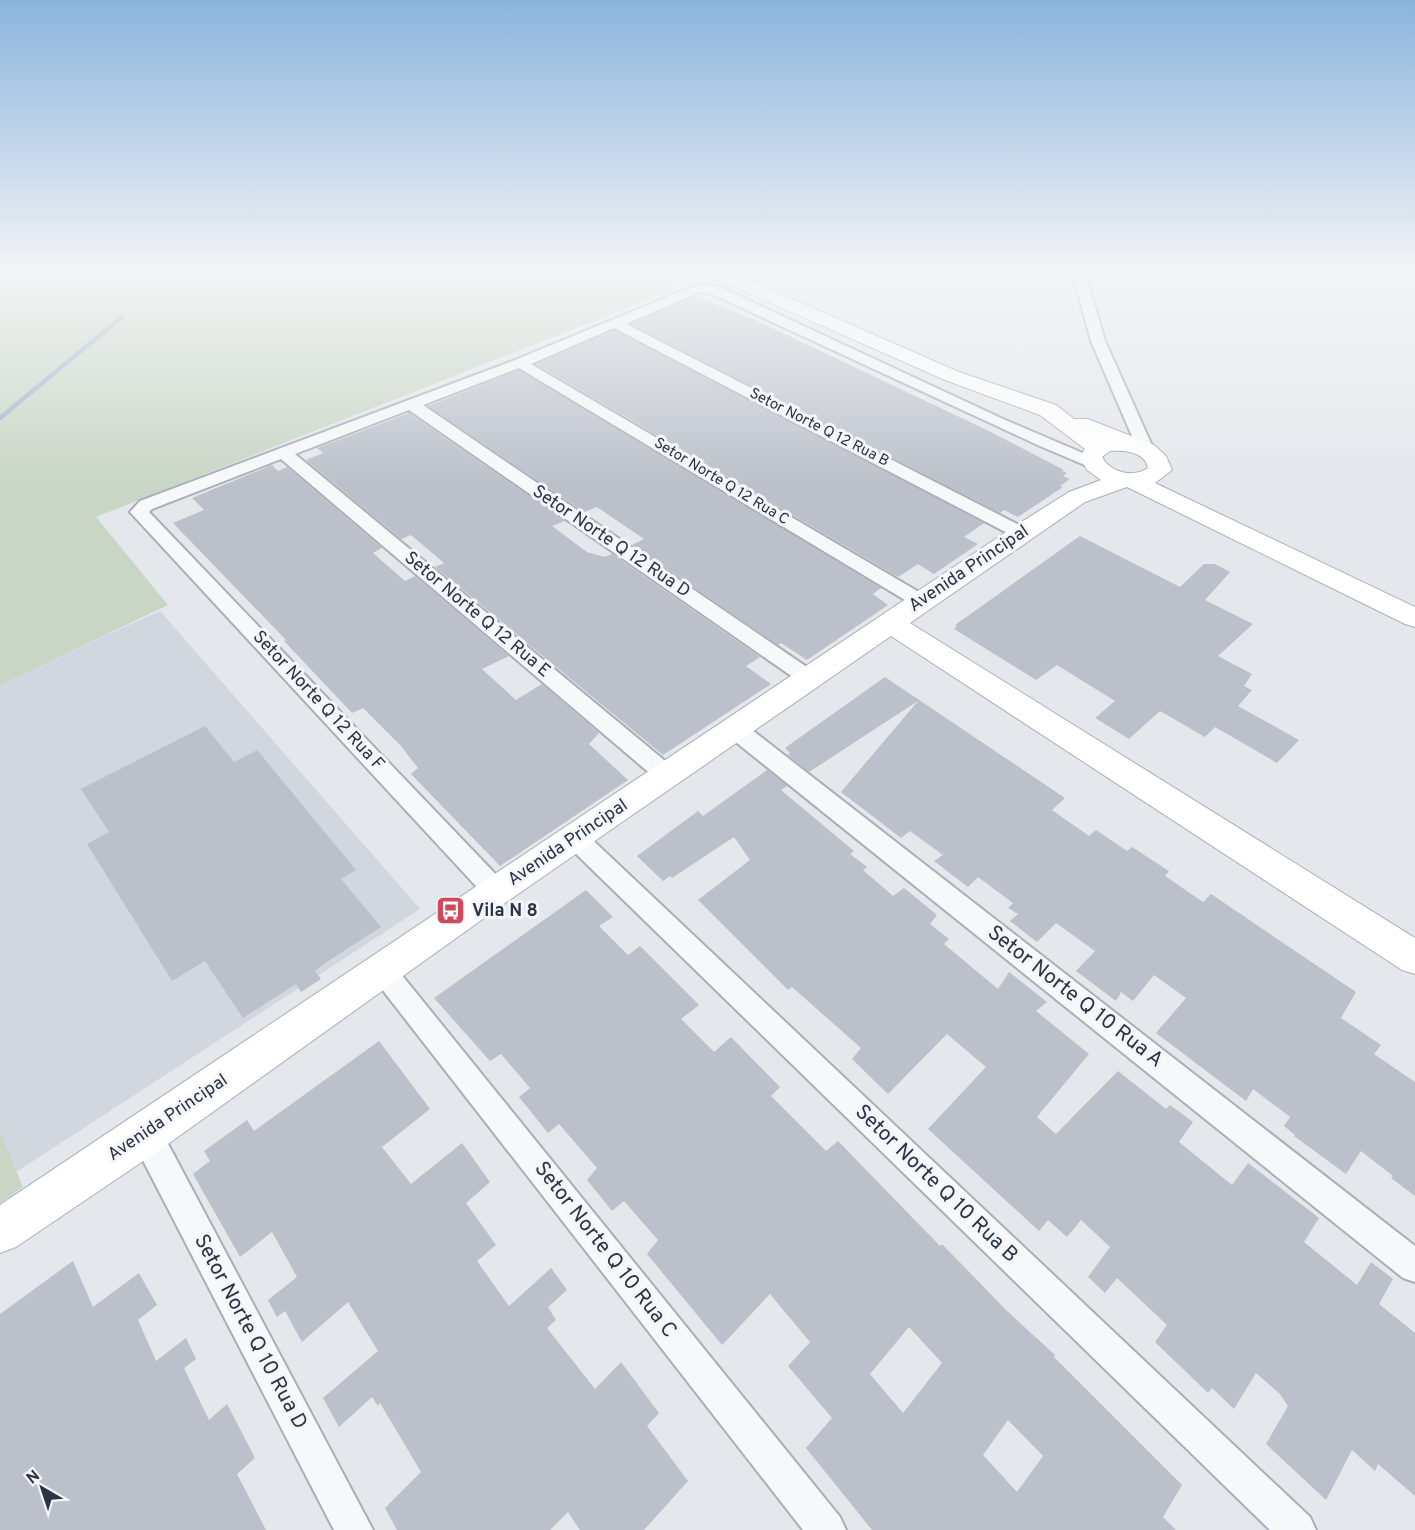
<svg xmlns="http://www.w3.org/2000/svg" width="1415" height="1530" font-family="Overpass,sans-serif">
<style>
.built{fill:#d2d6de}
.green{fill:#c9d6c5}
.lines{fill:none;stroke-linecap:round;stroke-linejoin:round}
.stream{stroke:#9fb4cc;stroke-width:4.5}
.building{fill:#bbc0ca;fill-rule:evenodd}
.street-casing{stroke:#a9aeb7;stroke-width:4}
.secondary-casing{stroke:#a9aeb7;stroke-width:2}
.street{fill:#f7f8fa;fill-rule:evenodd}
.secondary{fill:#fff;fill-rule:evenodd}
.labels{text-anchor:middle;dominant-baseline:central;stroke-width:6;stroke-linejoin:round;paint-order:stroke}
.far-street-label{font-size:15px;fill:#2b3445;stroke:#f4f6f9}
.street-label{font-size:18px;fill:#2b3445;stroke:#f4f6f9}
.poi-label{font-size:18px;font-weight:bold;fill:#2b3445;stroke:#f4f6f9;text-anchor:start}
.near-street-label{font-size:21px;fill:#2b3445;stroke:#f4f6f9}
</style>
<rect width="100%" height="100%" fill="#e4e7ec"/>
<!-- built -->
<path class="built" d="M 160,611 L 420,909 L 4,1180 L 0,1170 L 0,683 Z"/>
<!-- green -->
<path class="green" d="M 0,271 L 639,271 L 675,289 L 96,517 L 168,605 L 0,685 Z
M 0,1132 L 23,1187 L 0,1203 Z"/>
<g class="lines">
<!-- stream -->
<path class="stream" d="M 0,418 L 122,317"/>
</g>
<!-- building -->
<path class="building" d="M 696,296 L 753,319 L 989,431 L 1064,470 L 1062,471 L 1067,473 L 1063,476 L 1070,479 L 1060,486 L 1063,487 L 1018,517 L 1004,510 L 1000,513 L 631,324 Z
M 614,330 L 984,523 L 964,537 L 978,544 L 934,574 L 918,564 L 898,577 L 536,364 Z
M 519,370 L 881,588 L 873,594 L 888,605 L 807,660 L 781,643 L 778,645 L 632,545 L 644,539 L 597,507 L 584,512 L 428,406 Z
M 409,413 L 565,521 L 552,526 L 587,552 L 605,557 L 612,554 L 760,657 L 746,666 L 771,684 L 663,755 L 435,567 L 444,563 L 411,535 L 401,539 L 306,460 L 323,453 L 317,448 Z
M 272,465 L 278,471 L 287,467 L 382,548 L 373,553 L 405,581 L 415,576 L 509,656 L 482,669 L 516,700 L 542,684 L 599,733 L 589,744 L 628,780 L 500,866 L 411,774 L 418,768 L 401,746 L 363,708 L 352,713 L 284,641 L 286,640 L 173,523 L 204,510 L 192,498 Z
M 1080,536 L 1180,587 L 1204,564 L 1215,564 L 1230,572 L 1205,600 L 1253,624 L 1218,656 L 1252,674 L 1244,686 L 1252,690 L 1238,706 L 1299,740 L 1277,763 L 1215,727 L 1205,737 L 1160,711 L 1129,739 L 1095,718 L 1115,701 L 1057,665 L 1036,680 L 954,629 L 957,626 L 955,625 Z
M 885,677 L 1065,798 L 1052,810 L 1089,836 L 1096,830 L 1127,851 L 1132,847 L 1169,871 L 1165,876 L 1203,902 L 1211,894 L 1356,992 L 1341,1018 L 1381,1045 L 1374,1054 L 1415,1082 L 1415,1196 L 1391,1178 L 1393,1176 L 1361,1151 L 1346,1174 L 1294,1136 L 1295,1135 L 1284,1126 L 1290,1117 L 1253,1089 L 1246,1101 L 1156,1033 L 1186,998 L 1154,975 L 1133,1001 L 1121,992 L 1116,1001 L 1076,971 L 1095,951 L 1056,923 L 1037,942 L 1010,921 L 1018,914 L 1008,908 L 1013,903 L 978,877 L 968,887 L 934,861 L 943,855 L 910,831 L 901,838 L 841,792 L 918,701 L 809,772 L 788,755 L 790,753 L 785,748 Z
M 205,726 L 234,762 L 257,750 L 356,870 L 341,879 L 381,927 L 322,965 L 315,971 L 321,979 L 301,992 L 296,984 L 243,1018 L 205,961 L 172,981 L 87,844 L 109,832 L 81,789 Z
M 767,770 L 787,786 L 781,790 L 854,851 L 850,854 L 867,867 L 863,870 L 893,896 L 904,888 L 937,915 L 930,924 L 949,939 L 944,944 L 998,989 L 1009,972 L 1047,1002 L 1036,1011 L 1089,1054 L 1037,1117 L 1056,1134 L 1118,1071 L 1166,1109 L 1170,1105 L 1193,1122 L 1179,1142 L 1232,1185 L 1248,1163 L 1319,1218 L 1304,1242 L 1357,1285 L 1371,1262 L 1393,1279 L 1379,1304 L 1415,1333 L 1415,1496 L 1378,1464 L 1375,1471 L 1352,1450 L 1326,1500 L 1266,1444 L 1288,1406 L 1280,1394 L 1256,1373 L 1234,1409 L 1212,1388 L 1208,1393 L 1155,1342 L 1167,1325 L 1117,1278 L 1105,1293 L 1088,1277 L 1110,1247 L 1081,1220 L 1067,1237 L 1048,1220 L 1039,1231 L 928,1129 L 986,1067 L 947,1034 L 888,1094 L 852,1059 L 861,1048 L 792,987 L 788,990 L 698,900 L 750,860 L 734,837 L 672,878 L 670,876 L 663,881 L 637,856 L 698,811 L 703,816 Z
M 586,890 L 613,917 L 599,926 L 628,955 L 640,946 L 699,1005 L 681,1019 L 714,1052 L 731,1037 L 780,1087 L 771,1096 L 826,1151 L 838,1141 L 940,1246 L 942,1244 L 1006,1310 L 1055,1355 L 1054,1357 L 1182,1485 L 1163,1517 L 1176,1530 L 872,1530 L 806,1448 L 832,1418 L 788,1366 L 810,1342 L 770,1294 L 722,1345 L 647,1254 L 658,1240 L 624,1201 L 612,1211 L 587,1180 L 597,1168 L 559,1124 L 548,1133 L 519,1097 L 530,1088 L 501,1054 L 490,1061 L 434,998 ZM 909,1327 L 942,1363 L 903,1413 L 870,1374 ZM 1008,1420 L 1043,1456 L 1017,1492 L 983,1455 Z
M 379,1041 L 430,1109 L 382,1147 L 411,1184 L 462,1143 L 490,1182 L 466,1203 L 496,1245 L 477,1261 L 509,1306 L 551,1268 L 567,1290 L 548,1307 L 556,1320 L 547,1328 L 595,1389 L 621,1362 L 659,1413 L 647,1426 L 688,1481 L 644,1530 L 580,1530 L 568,1512 L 550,1530 L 397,1530 L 385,1508 L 421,1472 L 380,1403 L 378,1406 L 372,1397 L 339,1427 L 323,1398 L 378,1351 L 348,1302 L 302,1342 L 285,1311 L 277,1317 L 268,1300 L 297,1277 L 272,1232 L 240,1257 L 193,1174 L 210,1161 L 204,1151 L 247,1120 L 254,1131 Z
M 73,1261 L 93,1307 L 139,1273 L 157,1305 L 138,1320 L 156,1361 L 186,1338 L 196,1359 L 184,1368 L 209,1420 L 227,1404 L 255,1458 L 237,1474 L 266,1530 L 0,1530 L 0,1314 Z"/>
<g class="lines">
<defs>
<path id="street" d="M 1076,271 L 1091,271 L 1086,276 L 1105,341 L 1154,450 L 1152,453 L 1140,453 L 1138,450 L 1091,341 L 1073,274 Z
M 699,284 L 720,287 L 1003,419 L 1099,460 L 1101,463 L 1093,468 L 1087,466 L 1040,446 L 712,294 L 700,292 L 626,324 L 1027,529 L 1030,533 L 1027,537 L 1015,537 L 614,328 L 531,364 L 929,598 L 932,602 L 929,606 L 922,608 L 915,606 L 519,368 L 423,405 L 817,674 L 820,679 L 817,684 L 810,686 L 803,684 L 409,410 L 295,454 L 676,770 L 679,776 L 676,782 L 668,785 L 660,782 L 281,459 L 152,509 L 149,512 L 505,884 L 509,891 L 505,898 L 496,902 L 487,898 L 130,512 L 140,501 L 515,360 Z
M 735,721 L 743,723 L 1415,1246 L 1415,1282 L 1403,1278 L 727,735 L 724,729 L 727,723 Z
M 575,828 L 583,831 L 1310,1517 L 1316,1530 L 1270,1530 L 567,845 L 563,838 L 567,831 Z
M 383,959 L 392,963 L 840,1517 L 846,1530 L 803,1530 L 374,979 L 370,971 L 374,963 Z
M 146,1119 L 157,1123 L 373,1530 L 334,1530 L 135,1145 L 131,1134 L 135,1123 Z"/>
<path id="secondary" d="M 705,271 L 728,271 L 959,372 L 1056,405 L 1074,419 L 1088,419 L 1154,445 L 1166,456 L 1172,470 L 1155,483 L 1415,607 L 1415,627 L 1405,624 L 1127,487 L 1085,502 L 910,623 L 1415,938 L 1415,974 L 1402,970 L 891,636 L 508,901 L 161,1149 L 16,1247 L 0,1253 L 0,1205 L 1012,528 L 1069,492 L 1101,480 L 1087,470 L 1080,457 L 1085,449 L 1040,415 L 945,380 L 708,275 ZM 1110,451 C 1123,450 1145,451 1148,468 C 1133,478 1111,473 1102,457 Z"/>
</defs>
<!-- street casing -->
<use href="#street" class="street-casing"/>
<!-- secondary casing -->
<use href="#secondary" class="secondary-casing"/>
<!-- street -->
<use href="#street" class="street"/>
<!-- secondary -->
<use href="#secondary" class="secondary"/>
</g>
<!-- sky -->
<linearGradient id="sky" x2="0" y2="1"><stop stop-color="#8bb4dd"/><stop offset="0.56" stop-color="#f3f4f6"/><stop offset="1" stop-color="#f3f4f6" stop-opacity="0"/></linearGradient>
<rect width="1415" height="485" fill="url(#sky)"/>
<!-- icons -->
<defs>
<symbol id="bus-square" viewBox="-11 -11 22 22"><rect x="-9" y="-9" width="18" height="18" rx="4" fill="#d1495b" stroke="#f4f6f9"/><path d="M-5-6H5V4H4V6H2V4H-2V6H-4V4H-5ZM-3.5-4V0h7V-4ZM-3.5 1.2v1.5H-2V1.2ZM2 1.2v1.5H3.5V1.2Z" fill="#fff"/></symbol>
</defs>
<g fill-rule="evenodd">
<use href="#bus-square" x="434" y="894" width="33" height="33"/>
</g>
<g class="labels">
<!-- far-street labels -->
<g class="far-street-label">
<text transform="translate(819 428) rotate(27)">Setor Norte Q 12 Rua B</text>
<text transform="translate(721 482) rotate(31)">Setor Norte Q 12 Rua C</text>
</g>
<!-- street labels -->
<g class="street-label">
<text transform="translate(611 542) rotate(34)">Setor Norte Q 12 Rua D</text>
<text transform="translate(969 569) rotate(-34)">Avenida Principal</text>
<text transform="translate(477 615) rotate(40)">Setor Norte Q 12 Rua E</text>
<text transform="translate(318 701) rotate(47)">Setor Norte Q 12 Rua F</text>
<text transform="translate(568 843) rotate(-34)">Avenida Principal</text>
<text transform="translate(168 1118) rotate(-34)">Avenida Principal</text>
</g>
<!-- poi labels -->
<g class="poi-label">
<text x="472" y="911">Vila N 8</text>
</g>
<!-- near-street labels -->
<g class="near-street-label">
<text transform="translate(1075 997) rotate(38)">Setor Norte Q 10 Rua A</text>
<text transform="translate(936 1184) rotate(44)">Setor Norte Q 10 Rua B</text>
<text transform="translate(605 1250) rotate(52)">Setor Norte Q 10 Rua C</text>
<text transform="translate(250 1332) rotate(62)">Setor Norte Q 10 Rua D</text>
</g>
</g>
<!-- north arrow -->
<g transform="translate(42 1488) rotate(321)" stroke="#f4f6f9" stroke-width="4.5" paint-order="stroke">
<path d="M0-4.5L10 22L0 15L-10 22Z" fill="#2b3445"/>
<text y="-9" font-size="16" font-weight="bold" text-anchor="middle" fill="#2b3445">N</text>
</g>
</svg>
